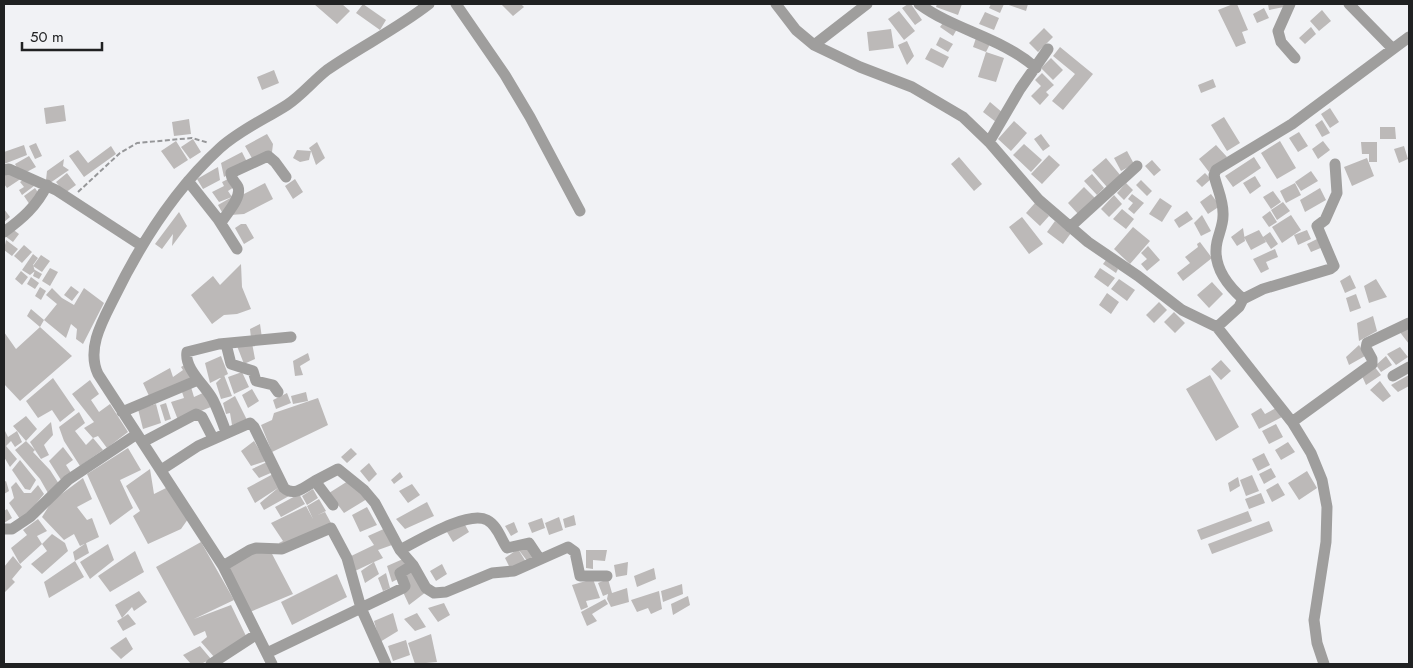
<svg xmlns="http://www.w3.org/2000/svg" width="1413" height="668" font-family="Jost,sans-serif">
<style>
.building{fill:#bcb9b8}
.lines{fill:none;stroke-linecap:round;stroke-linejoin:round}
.path{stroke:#969799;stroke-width:2;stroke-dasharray:5 2.5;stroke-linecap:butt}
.minor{stroke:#9f9e9d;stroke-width:11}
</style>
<rect width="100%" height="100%" fill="#f1f2f5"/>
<!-- building -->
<path class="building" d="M 314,4 L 342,4 L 350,11 L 337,24 Z
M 363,4 L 386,20 L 380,30 L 356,13 Z
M 501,4 L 521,4 L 524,7 L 513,16 Z
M 908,4 L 911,4 L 922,20 L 915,25 L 902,8 Z
M 937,4 L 962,4 L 958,15 L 936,7 Z
M 991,4 L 1004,4 L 1000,13 L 989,8 Z
M 1006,4 L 1028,4 L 1026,11 Z
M 1233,4 L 1237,4 L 1248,30 L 1242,32 L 1246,43 L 1236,47 L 1218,10 Z
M 1268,4 L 1284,4 L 1284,7 L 1269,10 Z
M 1264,8 L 1269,18 L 1257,23 L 1253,14 Z
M 1322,10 L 1331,21 L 1319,31 L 1310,21 Z
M 899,11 L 915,31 L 904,40 L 888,19 Z
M 985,12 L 999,18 L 994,30 L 979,24 Z
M 945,20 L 957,29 L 953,36 L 940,27 Z
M 1311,27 L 1316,34 L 1305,44 L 1299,38 Z
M 1044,28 L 1053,37 L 1038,52 L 1029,43 Z
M 891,29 L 894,48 L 869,51 L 867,32 Z
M 940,37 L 953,44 L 948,52 L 936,45 Z
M 976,38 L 990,44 L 986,52 L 973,47 Z
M 907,41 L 914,56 L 907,65 L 898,45 Z
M 1060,47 L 1093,74 L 1063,110 L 1052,101 L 1075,74 L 1053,56 Z
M 931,48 L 949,57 L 943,68 L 925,59 Z
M 986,52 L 1004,58 L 996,82 L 978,77 Z
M 1051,58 L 1063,70 L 1053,80 L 1041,68 Z
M 274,70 L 279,83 L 262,90 L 257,77 Z
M 1042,73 L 1054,85 L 1046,92 L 1049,95 L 1040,105 L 1031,96 L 1041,86 L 1035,80 Z
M 1213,79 L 1216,87 L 1201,93 L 1198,85 Z
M 990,102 L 1003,113 L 996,122 L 983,112 Z
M 64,105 L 66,121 L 46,124 L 44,108 Z
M 1330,108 L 1339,122 L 1330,128 L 1321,114 Z
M 1224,117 L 1240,143 L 1227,151 L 1211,125 Z
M 189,119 L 191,134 L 174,136 L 172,122 Z
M 1322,120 L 1330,133 L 1322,137 L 1315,125 Z
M 1014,121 L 1027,133 L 1011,151 L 998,139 Z
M 1380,127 L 1395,127 L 1396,139 L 1380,139 Z
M 1299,132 L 1308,146 L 1298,152 L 1289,138 Z
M 267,134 L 273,144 L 272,152 L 253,160 L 245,146 Z
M 1041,134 L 1050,146 L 1043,151 L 1034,139 Z
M 193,139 L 201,152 L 190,159 L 181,147 Z
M 176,141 L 188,160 L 174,169 L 161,151 Z
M 1280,141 L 1296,168 L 1277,179 L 1261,153 Z
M 1323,141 L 1330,150 L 1318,159 L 1312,149 Z
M 317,142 L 325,158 L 316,165 L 311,151 L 309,160 L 300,162 L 293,158 L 297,150 L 311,151 L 309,148 Z
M 1361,142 L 1377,142 L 1377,162 L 1369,162 L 1369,154 L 1362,154 Z
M 36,143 L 42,156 L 35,159 L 29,146 Z
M 1024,144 L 1042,160 L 1031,172 L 1013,155 Z
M 24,145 L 27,155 L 4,164 L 4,152 Z
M 1216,145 L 1227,157 L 1209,172 L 1199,159 Z
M 111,146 L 116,154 L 84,177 L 69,156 L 78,150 L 88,163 Z
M 1404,146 L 1408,159 L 1399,163 L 1394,149 Z
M 1127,151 L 1134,164 L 1121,171 L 1114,158 Z
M 242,152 L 247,162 L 224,177 L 221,163 Z
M 1049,155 L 1060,165 L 1042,184 L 1031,174 Z
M 29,156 L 36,167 L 21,175 L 15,164 Z
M 959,157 L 982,184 L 974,191 L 951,164 Z
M 1254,157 L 1261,168 L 1233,187 L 1225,176 Z
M 1106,158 L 1121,176 L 1107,187 L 1092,170 Z
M 1367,158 L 1374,176 L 1352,186 L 1344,167 Z
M 64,159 L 63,166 L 69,170 L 50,183 L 46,180 L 47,171 Z
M 1152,160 L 1161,170 L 1154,176 L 1145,166 Z
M 218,167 L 220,180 L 203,189 L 197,179 Z
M 16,168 L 22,178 L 7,188 L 4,184 L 4,176 Z
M 1311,171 L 1318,181 L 1301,191 L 1295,182 Z
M 67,173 L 76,185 L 65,193 L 56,182 Z
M 1205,173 L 1211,179 L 1202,187 L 1196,181 Z
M 1092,174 L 1104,188 L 1097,195 L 1084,181 Z
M 1255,176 L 1261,186 L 1250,194 L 1243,183 Z
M 27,177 L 34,186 L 22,195 L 19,190 L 24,187 L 20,182 Z
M 228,179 L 234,187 L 228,191 L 232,197 L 219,202 L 212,192 L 224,186 L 222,182 Z
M 295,179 L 303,192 L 293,199 L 285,186 Z
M 1141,180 L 1152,191 L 1147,196 L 1136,185 Z
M 265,183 L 273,199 L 244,214 L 230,215 L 242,195 Z
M 1126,183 L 1133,190 L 1124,200 L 1117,193 Z
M 1295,183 L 1301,195 L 1286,203 L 1280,191 Z
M 1084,187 L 1096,199 L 1079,215 L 1068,203 Z
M 35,188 L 41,197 L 32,208 L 24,196 Z
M 1320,188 L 1326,200 L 1305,212 L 1300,200 Z
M 1273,191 L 1281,202 L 1271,209 L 1263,197 Z
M 1132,194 L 1144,203 L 1134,214 L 1128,209 L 1133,203 L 1128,199 Z
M 1211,194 L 1220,206 L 1208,214 L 1200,202 Z
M 1114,195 L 1122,204 L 1109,217 L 1101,209 Z
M 232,197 L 223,214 L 218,205 Z
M 1160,198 L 1172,206 L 1162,222 L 1149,214 Z
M 1283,202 L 1290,211 L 1277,220 L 1271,210 Z
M 1035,203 L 1049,216 L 1040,226 L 1026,213 Z
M 4,209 L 10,217 L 4,222 Z
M 1122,209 L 1134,219 L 1126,229 L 1113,219 Z
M 1187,211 L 1193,219 L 1179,228 L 1174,220 Z
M 1270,211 L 1277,222 L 1269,227 L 1262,217 Z
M 179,212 L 187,226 L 172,246 L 173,234 L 162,249 L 155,244 Z
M 1202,215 L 1211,231 L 1201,236 L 1194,223 Z
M 1291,215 L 1301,230 L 1282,243 L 1272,227 Z
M 1022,217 L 1043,244 L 1029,254 L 1009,227 Z
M 1055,221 L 1071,233 L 1063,244 L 1047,232 Z
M 241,224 L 246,224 L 254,238 L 244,244 L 235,228 Z
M 1133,227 L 1150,241 L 1130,264 L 1114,249 Z
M 11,228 L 19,234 L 13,242 L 5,236 Z
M 1243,228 L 1245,241 L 1237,246 L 1231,237 Z
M 1259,230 L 1266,242 L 1251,250 L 1244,237 Z
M 1307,230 L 1311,239 L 1298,245 L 1294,235 Z
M 1270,232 L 1278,244 L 1271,249 L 1263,237 Z
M 1319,238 L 1323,247 L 1311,252 L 1307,244 Z
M 6,240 L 18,249 L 12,256 L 4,250 Z
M 1200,242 L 1212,258 L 1183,281 L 1177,273 L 1190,263 L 1185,257 L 1198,247 L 1197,244 Z
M 24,245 L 32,252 L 22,263 L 14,256 Z
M 1148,246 L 1160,260 L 1147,271 L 1141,264 L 1147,259 L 1141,253 Z
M 1275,249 L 1278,257 L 1266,262 L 1269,269 L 1261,273 L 1253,259 Z
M 33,254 L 38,258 L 33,265 L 35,271 L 30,275 L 22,270 Z
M 41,255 L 50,261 L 42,272 L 33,266 Z
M 1106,260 L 1118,269 L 1116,273 L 1103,264 Z
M 241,264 L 242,287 L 251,309 L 237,314 L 224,315 L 212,324 L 191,295 L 213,276 L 220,285 Z
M 50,268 L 58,272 L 50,286 L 42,281 Z
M 1100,268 L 1115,278 L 1108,287 L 1094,277 Z
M 35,270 L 42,274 L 39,279 L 33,276 Z
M 21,271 L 28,277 L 22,285 L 15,279 Z
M 1350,275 L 1356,288 L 1345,293 L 1340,281 Z
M 31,277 L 39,283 L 35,289 L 27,284 Z
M 1119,279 L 1135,290 L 1127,301 L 1111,289 Z
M 1376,279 L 1387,297 L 1369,303 L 1364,286 Z
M 1212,282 L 1223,294 L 1209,308 L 1197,295 Z
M 71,286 L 79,292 L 72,301 L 64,295 Z
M 40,287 L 46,291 L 41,300 L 35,296 Z
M 52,288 L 62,298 L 74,305 L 84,288 L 104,303 L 83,344 L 76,339 L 77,329 L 71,324 L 66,338 L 44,320 L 57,304 L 46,295 Z
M 1107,293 L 1119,302 L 1111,314 L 1099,305 Z
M 1356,294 L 1361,308 L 1350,312 L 1346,298 Z
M 1159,302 L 1167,310 L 1154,323 L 1146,315 Z
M 31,309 L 44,320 L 40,327 L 27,316 Z
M 1174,312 L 1185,323 L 1175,333 L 1164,322 Z
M 1373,316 L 1377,331 L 1359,341 L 1357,323 Z
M 260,324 L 262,338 L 251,338 L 250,329 Z
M 40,327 L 72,356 L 20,401 L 4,384 L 4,332 L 16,349 Z
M 1409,327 L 1409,344 L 1399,331 Z
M 252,343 L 255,359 L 244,364 L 237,346 Z
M 1359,345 L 1365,356 L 1349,365 L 1346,357 Z
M 1400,347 L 1408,357 L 1396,365 L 1387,354 Z
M 308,353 L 310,360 L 300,366 L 303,375 L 295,376 L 293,361 Z
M 221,356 L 228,374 L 210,383 L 205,363 Z
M 1386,356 L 1392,365 L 1381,372 L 1376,365 Z
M 1221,360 L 1231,371 L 1221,380 L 1211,369 Z
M 186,364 L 193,379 L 150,398 L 143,383 L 170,368 L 173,377 L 183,370 L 181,367 Z
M 1374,366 L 1381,375 L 1366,385 L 1362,376 Z
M 242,372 L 249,387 L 234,394 L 228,377 Z
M 224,375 L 232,396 L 221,399 L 216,383 Z
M 1210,375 L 1239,427 L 1216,441 L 1186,389 Z
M 1409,375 L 1409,386 L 1398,392 L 1391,385 Z
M 53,378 L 75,410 L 60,422 L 52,410 L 38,418 L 26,401 Z
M 90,380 L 99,394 L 91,400 L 99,412 L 110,404 L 128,432 L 107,448 L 98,436 L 93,438 L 84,428 L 94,422 L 72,394 Z
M 1380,381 L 1391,396 L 1383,402 L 1370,390 Z
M 191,387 L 194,397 L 205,392 L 211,407 L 178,420 L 171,402 L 184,398 L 182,392 Z
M 252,389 L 259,401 L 248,408 L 242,395 Z
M 306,392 L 308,401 L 293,404 L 291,396 Z
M 287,393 L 291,403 L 276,409 L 273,400 Z
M 235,396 L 247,420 L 232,425 L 230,413 L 226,414 L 223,403 Z
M 318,398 L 328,425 L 272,452 L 261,425 L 272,420 L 274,413 Z
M 166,403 L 171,419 L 165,421 L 160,405 Z
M 156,404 L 161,423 L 143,429 L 138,409 Z
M 1261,408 L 1265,414 L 1276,408 L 1282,417 L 1259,429 L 1251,414 Z
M 79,412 L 85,423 L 75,431 L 86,445 L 93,438 L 103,450 L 80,466 L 64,441 L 59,427 Z
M 26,416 L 37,429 L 26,441 L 13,426 Z
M 51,422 L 53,435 L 44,445 L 49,455 L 41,459 L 35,450 L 33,452 L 50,470 L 59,484 L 48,493 L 40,479 L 15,450 L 26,441 L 35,450 L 30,442 Z
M 1276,424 L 1283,437 L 1269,444 L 1262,431 Z
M 4,429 L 8,437 L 17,431 L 22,442 L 15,447 L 11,441 L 6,446 L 17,459 L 10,467 L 4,457 Z
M 254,441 L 266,461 L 251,466 L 241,451 Z
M 1288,442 L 1295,452 L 1281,460 L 1275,450 Z
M 63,447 L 73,460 L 66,465 L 71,473 L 61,480 L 49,461 Z
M 128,448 L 141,470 L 120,480 L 133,508 L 110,525 L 87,474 Z
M 351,448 L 357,454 L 347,463 L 341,457 Z
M 1264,453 L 1270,465 L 1258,471 L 1252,459 Z
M 20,460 L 36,480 L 30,490 L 25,489 L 12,470 Z
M 267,462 L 273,472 L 259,478 L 252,469 Z
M 369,463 L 377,474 L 369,482 L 360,471 Z
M 1271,468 L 1276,477 L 1264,484 L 1259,474 Z
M 150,469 L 154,494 L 168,487 L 188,519 L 181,529 L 148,544 L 133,516 L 140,511 L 126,486 Z
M 1307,471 L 1317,488 L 1299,500 L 1288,483 Z
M 400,472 L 403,477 L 394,484 L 391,480 Z
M 273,474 L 289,496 L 264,510 L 260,503 L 278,488 L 255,503 L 247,488 Z
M 1252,475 L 1259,491 L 1246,496 L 1240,480 Z
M 1238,477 L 1240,486 L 1230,492 L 1228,483 Z
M 83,478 L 92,499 L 77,507 L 87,520 L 92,518 L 99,537 L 80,546 L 74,534 L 64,540 L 42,517 L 52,501 Z
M 6,481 L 9,491 L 4,494 L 4,482 Z
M 348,481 L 367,499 L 344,513 L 329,493 Z
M 16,482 L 24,493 L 31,493 L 38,485 L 44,494 L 30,511 L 20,519 L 9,503 L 14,498 L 11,487 Z
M 1278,483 L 1285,495 L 1272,502 L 1266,490 Z
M 412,484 L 420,495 L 408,503 L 399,491 Z
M 313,489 L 318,498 L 307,505 L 302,496 Z
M 1261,493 L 1265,503 L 1249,509 L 1245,499 Z
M 299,494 L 305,504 L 281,517 L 275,507 Z
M 319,499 L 326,511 L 318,515 L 325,512 L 331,523 L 282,549 L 279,543 L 283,541 L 271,523 L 306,506 L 313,519 L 307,506 Z
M 427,502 L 434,516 L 405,529 L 396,519 Z
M 367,507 L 377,525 L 360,532 L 352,515 Z
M 7,509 L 12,518 L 4,523 L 4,511 Z
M 1248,511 L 1252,521 L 1201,540 L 1197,530 Z
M 574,515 L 576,525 L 565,528 L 563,519 Z
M 559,517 L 563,530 L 549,535 L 545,523 Z
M 542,518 L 545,528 L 532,533 L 528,523 Z
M 38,519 L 47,531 L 37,536 L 42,544 L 20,564 L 11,548 L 27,535 L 23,530 Z
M 1269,521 L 1273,531 L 1212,554 L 1208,544 Z
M 514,522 L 518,532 L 511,536 L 505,526 Z
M 464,523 L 469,532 L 453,542 L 447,532 Z
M 386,528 L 392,545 L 378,550 L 383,558 L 374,562 L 379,574 L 365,583 L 361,571 L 374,562 L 355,571 L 347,558 L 374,545 L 368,536 Z
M 52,534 L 65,543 L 68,551 L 42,574 L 31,564 L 47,551 L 42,544 Z
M 201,542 L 234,600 L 194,619 L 231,605 L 246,636 L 215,658 L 201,642 L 207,637 L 205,631 L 194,636 L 156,567 Z
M 86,543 L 89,553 L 75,561 L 73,552 Z
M 108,544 L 114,560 L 90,579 L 80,562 Z
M 525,546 L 537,557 L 528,562 L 518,549 L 526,562 L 514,569 L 509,566 L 505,558 L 518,549 Z
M 270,550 L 293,594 L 250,612 L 228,565 L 251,552 Z
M 586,550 L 607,550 L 605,561 L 593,560 L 593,569 L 586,568 Z
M 135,551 L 144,572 L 110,592 L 98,576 Z
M 13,556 L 22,567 L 12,579 L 15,582 L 4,593 L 4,567 Z
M 403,559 L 408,564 L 398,579 L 392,582 L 387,566 Z
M 75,561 L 84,577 L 49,598 L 44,582 Z
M 628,562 L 627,575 L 616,577 L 614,565 Z
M 442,564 L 447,574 L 436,581 L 430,571 Z
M 411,568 L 426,592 L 409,605 L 403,592 L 404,573 Z
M 654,568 L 656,579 L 637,587 L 634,576 Z
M 386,573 L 390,588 L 383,591 L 378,578 Z
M 337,574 L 347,597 L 292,625 L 281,602 Z
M 593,579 L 600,598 L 586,601 L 588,607 L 581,610 L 572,585 Z
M 608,579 L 612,593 L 627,588 L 629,602 L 611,607 L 607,599 L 608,594 L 603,596 L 598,583 Z
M 682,584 L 683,594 L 663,602 L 661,591 Z
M 139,591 L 147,602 L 134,611 L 132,607 L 122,618 L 128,614 L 136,624 L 123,631 L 117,621 L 122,618 L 115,605 Z
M 659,591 L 662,609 L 651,614 L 648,608 L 637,612 L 631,600 Z
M 688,596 L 690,605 L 673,615 L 671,604 Z
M 605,599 L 608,604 L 592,614 L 597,621 L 587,626 L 581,612 Z
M 444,603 L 450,615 L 438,622 L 428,608 Z
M 393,613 L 398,631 L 380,642 L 374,621 Z
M 417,613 L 426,627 L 415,631 L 404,619 Z
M 431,634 L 437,662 L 415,664 L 408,643 Z
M 126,637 L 133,649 L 121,659 L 110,648 Z
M 406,640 L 410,655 L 393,661 L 388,646 Z
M 200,646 L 211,659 L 201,664 L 191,664 L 183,655 Z"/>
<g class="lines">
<!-- path -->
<path class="path" d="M 78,192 L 120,153 L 137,143 L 192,138 L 209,143"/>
<!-- minor -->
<path class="minor" d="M 456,4 L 505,75 L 530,117 L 580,211
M 776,4 L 796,30 L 814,45 L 860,67 L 912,87 L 963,117 L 989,142 L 1039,200 L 1088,242 L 1138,276 L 1182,310 L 1217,327 L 1292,422 L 1311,453 L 1322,480 L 1327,507 L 1326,542 L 1314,620 L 1317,643 L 1324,664
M 919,4 C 956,31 1001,37 1036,68
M 1290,4 L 1278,31 L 1281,42 L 1295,58
M 1349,4 L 1392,48
M 814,45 L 867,4
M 989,142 L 1020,89 L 1048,49
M 4,170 L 9,169 L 56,190 L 142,246
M 188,181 L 218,219 L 237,249
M 221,223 C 226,214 242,198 238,187 C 235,181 231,180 231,173 L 268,156 L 275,162 L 286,177
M 1070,227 L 1137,166
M 4,232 C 22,219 37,206 47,185
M 1243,299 L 1263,289 L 1330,269 L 1334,266 L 1317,226 L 1325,220 L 1337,193 L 1335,164
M 1217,327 L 1239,307 L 1243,299 C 1227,285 1212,265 1217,242 C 1219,233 1223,225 1223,216 C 1224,201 1217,189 1214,175 L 1216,170 L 1292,124 L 1409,37
M 226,344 L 231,364 L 253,371 L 256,381 L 273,385 L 278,392
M 1393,376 L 1409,367
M 122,412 L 198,380
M 1292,422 L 1372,364 L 1372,359 L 1366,348 L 1367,343 L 1409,323
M 226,432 C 222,421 218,410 213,400 C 206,386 184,369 187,352 L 219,344 L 291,337
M 143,442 L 196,414 L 202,417 L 213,438
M 161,470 L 198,446 L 250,423 L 254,427 L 284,488 C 294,497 305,487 315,481 L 333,505
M 315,481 L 338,469 L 364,490 L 375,503 L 400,550 L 413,565 L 426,588 L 434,593 L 446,592 L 492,573 L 514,571 L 568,547 L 575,552 L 580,576 L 607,576
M 4,529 L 12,529 L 30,517 L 68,480 L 137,434
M 400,550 C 418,541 468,510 487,520 C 497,525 501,539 507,548 L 529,543 L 539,558
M 223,566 L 250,550 L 256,548 L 282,549 L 331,528 L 347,558 L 361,608 L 403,588 L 405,586 L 400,573 L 413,565
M 267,653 L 361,608 L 386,664
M 211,664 L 257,634
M 272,664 L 223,566 L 98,374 C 86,348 103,320 115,296 C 141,243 176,188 220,148 C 240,130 265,119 287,105 C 302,95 313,81 327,70 C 360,47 397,29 429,4"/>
</g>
<!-- border -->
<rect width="1413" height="668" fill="none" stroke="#202122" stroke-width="10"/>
<!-- scale -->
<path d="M22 42v8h80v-8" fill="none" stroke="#202122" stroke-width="2.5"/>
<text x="30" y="42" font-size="15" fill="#202122" stroke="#f1f2f5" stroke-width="4" paint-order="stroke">50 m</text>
</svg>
